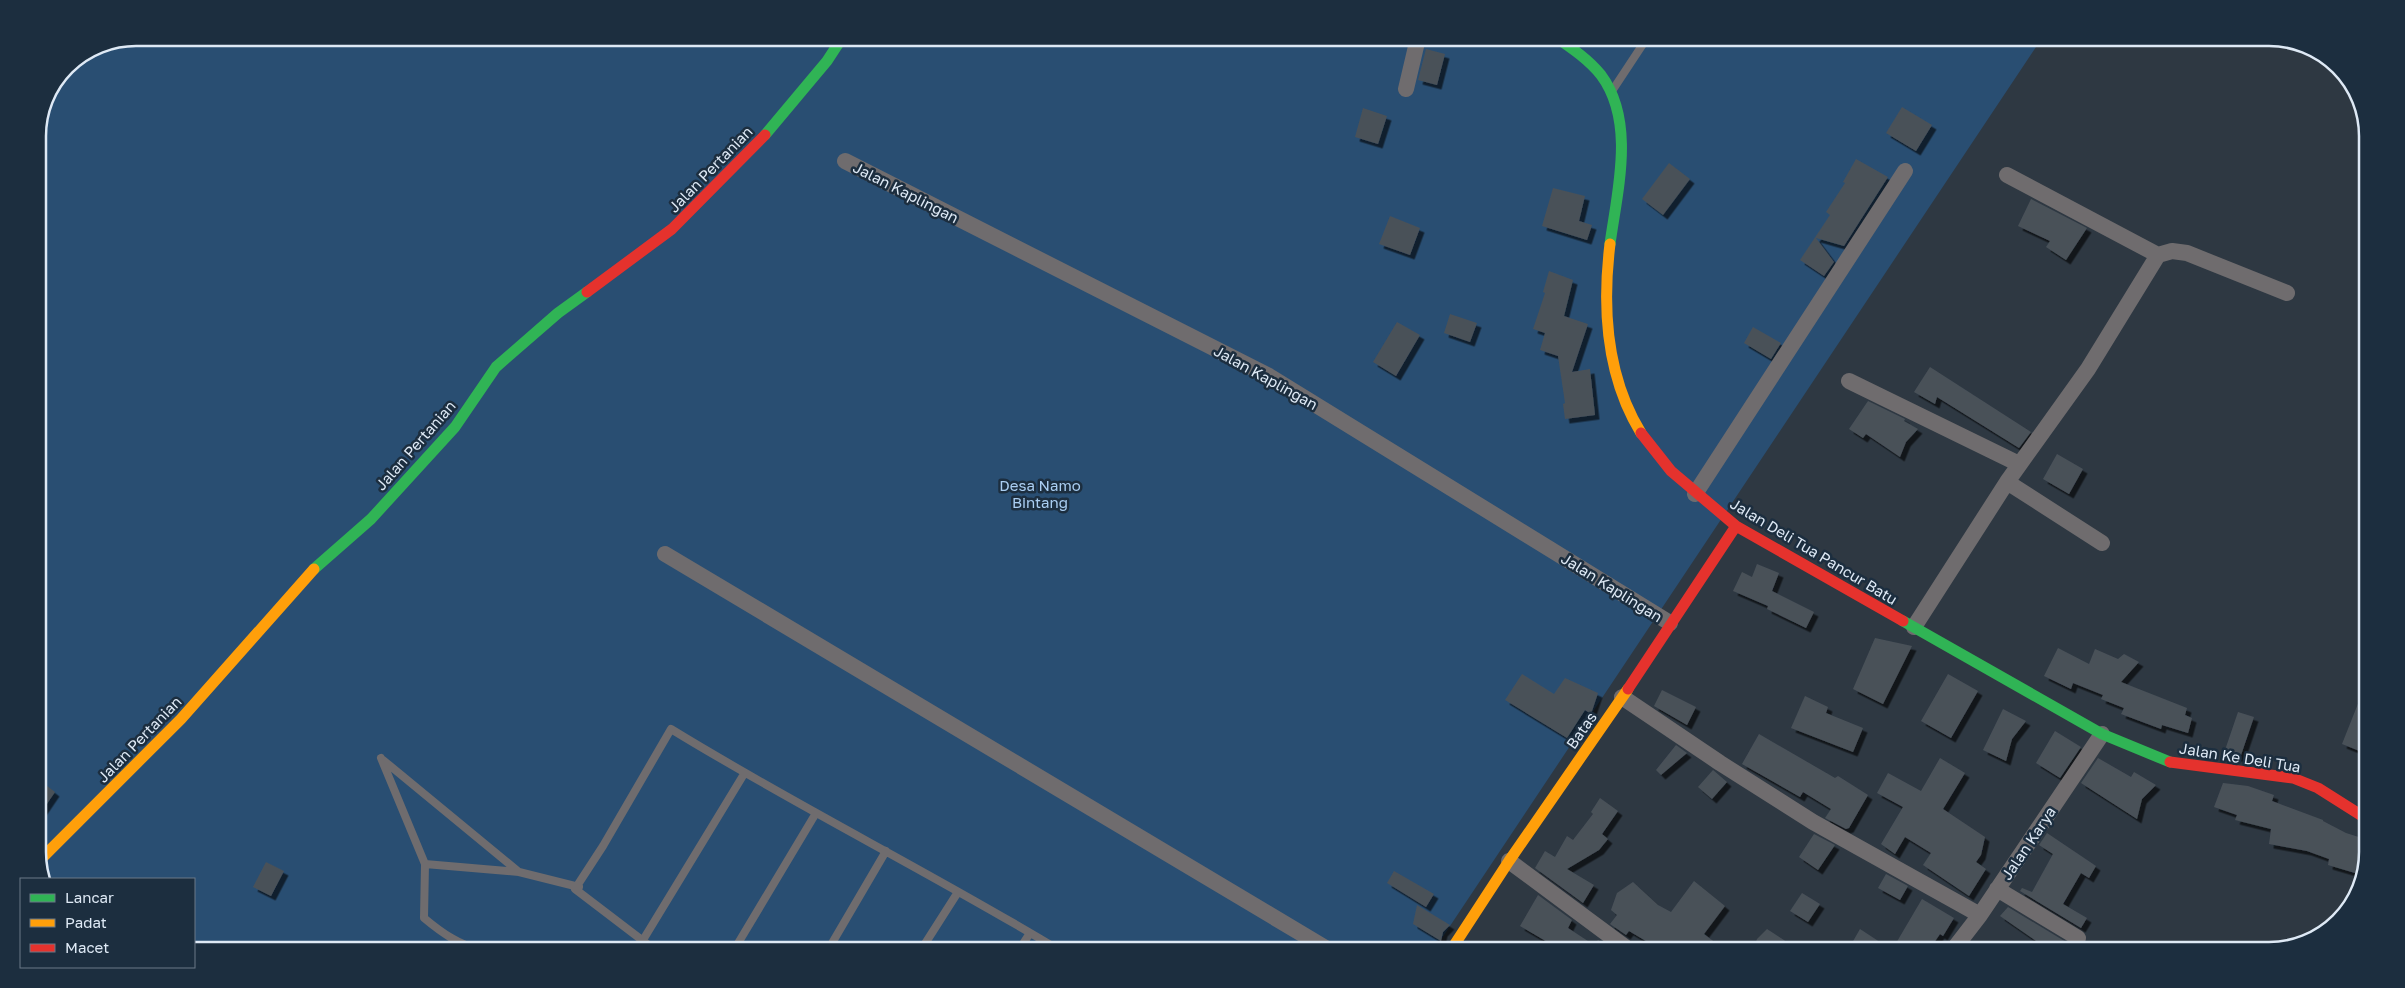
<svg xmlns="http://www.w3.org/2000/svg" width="2405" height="988" font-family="'Golos Text',sans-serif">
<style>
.green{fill:#294e72}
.building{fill:#495159;filter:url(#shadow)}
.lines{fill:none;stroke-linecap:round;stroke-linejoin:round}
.lane{stroke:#6f6c6e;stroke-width:8}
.street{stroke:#6f6c6e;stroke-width:16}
.fast{stroke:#30b455;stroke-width:11}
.slow{stroke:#ff9f0a;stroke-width:11}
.jam{stroke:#e5322d;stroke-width:11}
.labels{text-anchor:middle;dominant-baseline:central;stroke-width:5;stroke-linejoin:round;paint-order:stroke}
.street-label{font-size:15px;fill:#dee9f5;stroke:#1c2e3f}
.park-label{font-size:15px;fill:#aacef2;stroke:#1c2e3f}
.rim{fill:none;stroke:#dee9f5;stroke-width:2.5}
</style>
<defs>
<filter id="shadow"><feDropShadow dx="4.5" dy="4.5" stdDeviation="0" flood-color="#0009"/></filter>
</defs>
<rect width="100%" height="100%" fill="#2e3842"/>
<!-- green -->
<path class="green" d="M 136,38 L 2042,38 L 1434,950 L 194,950 L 194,879 L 45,879 L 38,859 L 38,130 L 45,98 L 66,66 L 98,45 Z"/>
<!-- building -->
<path class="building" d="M 1426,49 L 1445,54 L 1437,85 L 1418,80 Z
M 1902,107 L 1932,125 L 1916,151 L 1886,133 Z
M 1363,108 L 1387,116 L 1378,144 L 1355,137 Z
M 1856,159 L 1888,177 L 1844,246 L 1816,238 L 1834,262 L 1824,276 L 1800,260 L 1830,215 L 1826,212 L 1845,183 L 1843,182 Z
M 1669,163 L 1690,179 L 1663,215 L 1642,199 Z
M 1553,188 L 1585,196 L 1579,221 L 1592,225 L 1587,240 L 1542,226 Z
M 2031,199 L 2087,228 L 2066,260 L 2046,247 L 2050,241 L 2018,226 Z
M 1390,216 L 1420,228 L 1410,255 L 1379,244 Z
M 1549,271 L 1573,280 L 1564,316 L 1588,324 L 1572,372 L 1590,369 L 1595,415 L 1565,419 L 1563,404 L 1565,403 L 1558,356 L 1540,350 L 1545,333 L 1533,329 L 1545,293 L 1543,292 Z
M 1450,314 L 1477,323 L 1470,342 L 1444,333 Z
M 1397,322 L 1420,335 L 1396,376 L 1373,362 Z
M 1753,327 L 1781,343 L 1771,359 L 1744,343 Z
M 1930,367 L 2031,432 L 2019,448 L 1937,397 L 1935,404 L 1914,392 Z
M 1868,401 L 1905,419 L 1904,421 L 1918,429 L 1906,442 L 1900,457 L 1866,434 L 1863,438 L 1849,429 Z
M 2057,454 L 2083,469 L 2069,494 L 2043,479 Z
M 1757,564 L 1779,573 L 1772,591 L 1814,612 L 1806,628 L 1767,609 L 1768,606 L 1733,591 L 1742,572 L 1752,577 Z
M 1875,638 L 1912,646 L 1883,704 L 1853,689 Z
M 2058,648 L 2089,664 L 2095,649 L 2118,659 L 2124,654 L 2139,662 L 2121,682 L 2187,708 L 2185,715 L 2192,718 L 2188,733 L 2162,725 L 2161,729 L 2121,714 L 2124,708 L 2101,699 L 2103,695 L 2073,683 L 2071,689 L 2044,676 Z
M 1522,674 L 1554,694 L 1565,678 L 1598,693 L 1591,714 L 1585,710 L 1567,738 L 1505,700 Z
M 1948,674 L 1978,691 L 1951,738 L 1921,721 Z
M 2367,681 L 2367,754 L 2342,744 Z
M 1662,690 L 1696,707 L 1687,725 L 1654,706 Z
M 1805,696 L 1828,707 L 1826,713 L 1863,728 L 1853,752 L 1791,728 Z
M 2003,709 L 2026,721 L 2012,739 L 2006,761 L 1983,750 Z
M 2238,712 L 2254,717 L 2240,758 L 2224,753 Z
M 2055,731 L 2081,747 L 2060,778 L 2036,763 Z
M 1759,734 L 1835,778 L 1838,776 L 1868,795 L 1849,828 L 1846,829 L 1825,818 L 1831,809 L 1803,792 L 1800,797 L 1742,764 Z
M 1676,745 L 1687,753 L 1661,775 L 1656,770 Z
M 1940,758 L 1965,773 L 1943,809 L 1985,837 L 1981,855 L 1976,862 L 1986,869 L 1969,896 L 1923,865 L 1931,853 L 1905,837 L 1895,854 L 1881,844 L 1903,807 L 1877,793 L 1888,773 L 1921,791 Z
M 2098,758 L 2131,777 L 2134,772 L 2156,785 L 2142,799 L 2137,819 L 2081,783 Z
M 1713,770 L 1727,782 L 1712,799 L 1698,787 Z
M 38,779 L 55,792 L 38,817 Z
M 2223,783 L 2248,786 L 2274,795 L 2272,801 L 2323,820 L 2323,821 L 2346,833 L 2365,839 L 2368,849 L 2355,873 L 2328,865 L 2329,859 L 2307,851 L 2269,844 L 2271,829 L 2235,820 L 2237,815 L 2214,807 Z
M 1600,798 L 1618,811 L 1602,834 L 1608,839 L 1599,850 L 1567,869 L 1594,885 L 1583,903 L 1535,868 L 1545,851 L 1555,857 L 1567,836 L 1573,840 L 1593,814 L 1591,812 Z
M 2047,833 L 2096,866 L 2089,878 L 2081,873 L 2063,904 L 2087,918 L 2081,928 L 2020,891 L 2022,888 L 2032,892 L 2053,854 L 2039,845 Z
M 1814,834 L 1835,845 L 1818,870 L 1799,857 Z
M 266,862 L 284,871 L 271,896 L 253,887 Z
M 1394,871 L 1434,894 L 1426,907 L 1387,883 Z
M 1886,874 L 1908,886 L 1900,900 L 1878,888 Z
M 1694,881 L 1725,906 L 1704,934 L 1725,950 L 1661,950 L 1629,931 L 1626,935 L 1610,924 L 1617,915 L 1611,910 L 1617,893 L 1633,882 L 1658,905 L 1671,912 Z
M 1802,893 L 1820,904 L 1808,922 L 1790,911 Z
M 1538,895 L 1572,920 L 1568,928 L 1594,945 L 1598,940 L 1613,950 L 1561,950 L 1520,926 Z
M 1922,899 L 1954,918 L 1943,936 L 1940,934 L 1929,950 L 1865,950 L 1852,943 L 1860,929 L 1892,950 Z
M 1417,905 L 1450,925 L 1443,932 L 1441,941 L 1413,924 Z
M 2008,907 L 2071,945 L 2068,950 L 2049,950 L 2000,916 Z
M 1767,929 L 1799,950 L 1753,950 L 1757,939 Z"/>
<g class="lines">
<!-- lane -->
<path class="lane" d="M 1612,91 L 1647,38
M 381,758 L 425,864 L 424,918 C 442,933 459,945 481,950
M 383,760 L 519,872
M 425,864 L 519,872 L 579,887
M 643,940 L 744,774
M 655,950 L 575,889 L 603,846 L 671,729 C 798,807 932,873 1059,950
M 734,950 L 816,813
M 828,950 L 886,851
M 921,950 L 958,892
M 1019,950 L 1030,933"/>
<!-- street -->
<path class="street" d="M 1406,89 L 1418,38
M 845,161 L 1269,376 L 1670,623
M 2007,175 L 2158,255
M 1849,381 L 2019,464
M 2007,482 L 2102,543
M 1695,494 L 1905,171
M 665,554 L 1329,950
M 1914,627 L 2007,482 L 2088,369 L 2158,255 L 2172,251 L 2187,253 L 2287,293
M 1622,697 L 1720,763 L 1813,822 L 1980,915
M 1509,861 L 1629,950
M 1997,889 L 2078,938
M 1953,950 L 1980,915 L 2102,734"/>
<!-- fast -->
<path class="fast" d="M 1557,38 C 1573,49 1589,60 1601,75 C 1636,122 1617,192 1610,244
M 765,135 L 827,61 L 842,38
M 314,569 L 371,519 L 455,427 L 496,367 L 558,313 L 587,292
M 1903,621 L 2102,734 L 2170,762"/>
<!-- slow -->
<path class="slow" d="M 1610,244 C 1602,309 1606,376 1641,433
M 39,861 L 181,719 L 314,569
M 1451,950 L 1509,861 L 1628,689"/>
<!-- jam -->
<path class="jam" d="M 587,292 L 672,229 L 765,135
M 1641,433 L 1671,471 L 1736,526 L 1903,621
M 1628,689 L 1736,526
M 2170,762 L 2293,778 L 2318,788 L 2367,819"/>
</g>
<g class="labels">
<!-- street labels -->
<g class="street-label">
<text transform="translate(710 169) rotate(-46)">Jalan Pertanian</text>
<text transform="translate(906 192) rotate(27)">Jalan Kaplingan</text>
<text transform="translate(1266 377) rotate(29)">Jalan Kaplingan</text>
<text transform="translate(415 445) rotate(-49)">Jalan Pertanian</text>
<text transform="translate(1814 551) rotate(31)">Jalan Deli Tua Pancur Batu</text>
<text transform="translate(1612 587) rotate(32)">Jalan Kaplingan</text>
<text transform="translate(1581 730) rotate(-55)">Batas</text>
<text transform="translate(139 739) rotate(-46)">Jalan Pertanian</text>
<text transform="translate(2240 757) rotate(9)">Jalan Ke Deli Tua</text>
<text transform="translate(2028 843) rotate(-56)">Jalan Karya</text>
</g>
<!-- park labels -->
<g class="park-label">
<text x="1040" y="485">Desa Namo<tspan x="1040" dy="17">Bintang</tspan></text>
</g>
</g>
<!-- crop -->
<path d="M0 0H2405V988H0ZM136 46H2269A90 90 0 0 1 2359 136V852A90 90 0 0 1 2269 942H136A90 90 0 0 1 46 852V136A90 90 0 0 1 136 46Z" fill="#1c2e3f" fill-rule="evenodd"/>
<path class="rim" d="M136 46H2269A90 90 0 0 1 2359 136V852A90 90 0 0 1 2269 942H136A90 90 0 0 1 46 852V136A90 90 0 0 1 136 46Z"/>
<!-- legend -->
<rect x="20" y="878" width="175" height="90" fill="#1c2e3f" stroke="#6a7988"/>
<rect x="30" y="894" width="25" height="8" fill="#30b455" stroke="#6a7988"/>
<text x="65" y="903" font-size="15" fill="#dee9f5">Lancar</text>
<rect x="30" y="919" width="25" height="8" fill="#ff9f0a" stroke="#6a7988"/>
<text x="65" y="928" font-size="15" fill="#dee9f5">Padat</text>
<rect x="30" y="944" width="25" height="8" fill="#e5322d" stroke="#6a7988"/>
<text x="65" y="953" font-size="15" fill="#dee9f5">Macet</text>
</svg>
